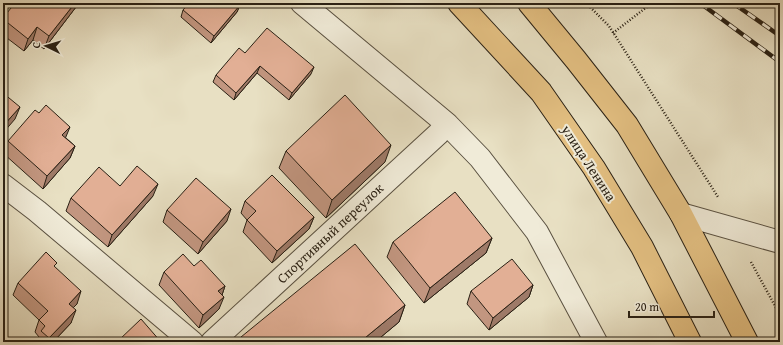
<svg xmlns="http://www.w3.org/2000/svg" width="783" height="345" font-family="'Gentium Book Plus',serif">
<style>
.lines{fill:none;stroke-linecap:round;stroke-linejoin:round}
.minor-casing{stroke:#595040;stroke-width:24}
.major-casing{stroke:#292014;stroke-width:24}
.path{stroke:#292014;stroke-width:2.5;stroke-dasharray:1 2;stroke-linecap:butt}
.minor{stroke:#f0ebd8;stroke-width:22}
.major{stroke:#e4c082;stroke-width:22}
.rail-casing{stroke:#292014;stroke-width:4.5}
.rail{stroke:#f0ebd8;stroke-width:3;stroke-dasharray:9;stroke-linecap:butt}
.wall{fill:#c29680;stroke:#292014}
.shaded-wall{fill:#9e7a68;stroke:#292014}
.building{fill:#e2af95;stroke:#292014}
.labels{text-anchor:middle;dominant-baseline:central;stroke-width:4;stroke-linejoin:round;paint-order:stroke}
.street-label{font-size:14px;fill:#292014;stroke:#f0ebd8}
</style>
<rect width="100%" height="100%" fill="#e8e0c3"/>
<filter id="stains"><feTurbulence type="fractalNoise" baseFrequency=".005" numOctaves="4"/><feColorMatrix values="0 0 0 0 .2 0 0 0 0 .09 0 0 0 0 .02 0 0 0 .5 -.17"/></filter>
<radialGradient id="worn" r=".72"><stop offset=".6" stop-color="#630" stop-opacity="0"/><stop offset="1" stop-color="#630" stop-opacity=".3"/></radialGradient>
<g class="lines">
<defs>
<path id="minor" d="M 302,3 L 447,124 L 480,158 L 537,232 L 596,342
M 3,185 L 37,211 L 192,342
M 681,214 L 780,242
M 212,342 L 438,134 L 447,124"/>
<path id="major" d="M 459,3 L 541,92 L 594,168 L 642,247 L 690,342
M 529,3 L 576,60 L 627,125 L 681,214 L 747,342"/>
</defs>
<!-- minor casing -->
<use href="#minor" class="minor-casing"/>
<!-- major casing -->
<use href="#major" class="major-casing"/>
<!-- path -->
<path class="path" d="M 586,3 L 609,26 L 718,197
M 613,33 L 652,3
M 751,262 L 780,315"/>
<!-- minor -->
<use href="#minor" class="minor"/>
<!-- major -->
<use href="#major" class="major"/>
<defs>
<path id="rail" d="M 700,3 L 780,62
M 733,3 L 780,36"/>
</defs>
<!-- rail casing -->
<use href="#rail" class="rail-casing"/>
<!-- rail -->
<use href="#rail" class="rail"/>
</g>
<!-- wall -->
<path class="wall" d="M 240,5 L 237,12 L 211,43 L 181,17 L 183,10 Z
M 76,7 L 44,49 L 33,40 L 24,51 L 3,35 L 3,18 Z
M 245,53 L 311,74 L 289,100 L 257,73 L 234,100 L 213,82 L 216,75 Z
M 66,138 L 75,146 L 70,158 L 43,189 L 3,153 L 8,141 Z
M 286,151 L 385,162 L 326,218 L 279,168 Z
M 120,186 L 153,196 L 108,247 L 66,211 L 71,198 Z
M 245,201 L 314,217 L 309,229 L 272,263 L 243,232 L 247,220 L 241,213 Z
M 167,210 L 227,221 L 198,254 L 163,222 Z
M 492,238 L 486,253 L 424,303 L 387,257 L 393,242 Z
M 194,266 L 225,286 L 222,295 L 219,309 L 199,328 L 159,285 L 164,272 Z
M 56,268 L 77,304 L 73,308 L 71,323 L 53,342 L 37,342 L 39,337 L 35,332 L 39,320 L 13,295 L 18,283 Z
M 533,285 L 529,297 L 489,330 L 467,304 L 471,291 Z
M 405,305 L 399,322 L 375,342 L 239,342 L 241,337 Z"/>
<!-- shaded-wall -->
<path class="shaded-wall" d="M 75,3 L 78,3 L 76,7 L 44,49 L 49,36 Z
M 240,5 L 237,12 L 211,43 L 214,36 Z
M 37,27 L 33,40 L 24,51 L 28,39 Z
M 260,66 L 257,73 L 234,100 L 236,93 Z
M 314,67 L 311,74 L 289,100 L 292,93 Z
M 20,107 L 15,119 L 3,133 L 3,126 Z
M 70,127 L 65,139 L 62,135 Z
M 391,145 L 385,162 L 326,218 L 332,200 Z
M 75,146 L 70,158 L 43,189 L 47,176 Z
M 158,184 L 153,196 L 108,247 L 112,235 Z
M 231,209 L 227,221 L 198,254 L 203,242 Z
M 7,212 L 3,223 L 3,218 Z
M 314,217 L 309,229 L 272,263 L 277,251 Z
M 492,238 L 486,253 L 424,303 L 430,288 Z
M 533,285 L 529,297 L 489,330 L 493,318 Z
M 225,286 L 221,298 L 218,291 Z
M 81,291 L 77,304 L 64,317 L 69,304 Z
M 224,297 L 219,309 L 199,328 L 203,315 Z
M 405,305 L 399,322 L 375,342 L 360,342 Z
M 76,310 L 71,323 L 53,342 L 48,342 L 49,338 Z"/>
<!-- building -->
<path class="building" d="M 15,3 L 75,3 L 49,36 L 37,27 L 28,39 L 3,19 L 3,18 Z
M 189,3 L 238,3 L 240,5 L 214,36 L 183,10 Z
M 267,28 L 314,67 L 292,93 L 260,66 L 236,93 L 216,75 L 239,48 L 245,53 Z
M 3,93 L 20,107 L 3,126 Z
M 345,95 L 391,145 L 332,200 L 286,151 Z
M 46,105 L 70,127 L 62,135 L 75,146 L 47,176 L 8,141 L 35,110 L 39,113 Z
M 137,166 L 158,184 L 112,235 L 71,198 L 99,167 L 120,186 Z
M 272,175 L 314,217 L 277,251 L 247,220 L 256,211 L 245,201 Z
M 196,178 L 231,209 L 203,242 L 167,210 Z
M 455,192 L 492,238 L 430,288 L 393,242 Z
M 3,209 L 7,212 L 3,218 Z
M 355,244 L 405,305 L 360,342 L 246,342 L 241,337 Z
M 46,252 L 57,263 L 54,266 L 81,291 L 69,304 L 76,310 L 49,338 L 41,331 L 45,326 L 39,320 L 48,311 L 18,283 Z
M 183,254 L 194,266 L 201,260 L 225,286 L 218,291 L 224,297 L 203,315 L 164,272 Z
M 512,259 L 533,285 L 493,318 L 471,291 Z
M 141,319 L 161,342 L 121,342 L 119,340 Z"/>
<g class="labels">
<!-- street labels -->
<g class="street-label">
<text transform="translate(589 163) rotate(57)">улица Ленина</text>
<text transform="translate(330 233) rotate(-43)">Спортивный переулок</text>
</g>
</g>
<!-- margin -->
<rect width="783" height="345" fill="none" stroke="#e8e0c3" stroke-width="16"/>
<rect x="4" y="4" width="775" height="337" fill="none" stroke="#292014" stroke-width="2"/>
<rect x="8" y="8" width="767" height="329" fill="none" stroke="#292014"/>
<!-- north arrow -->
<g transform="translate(46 46) rotate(275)" stroke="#f0ebd8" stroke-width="3" paint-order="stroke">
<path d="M0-3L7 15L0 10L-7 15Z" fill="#292014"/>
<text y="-6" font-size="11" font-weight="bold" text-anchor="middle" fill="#292014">С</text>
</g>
<!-- scale -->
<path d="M629 311v6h85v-6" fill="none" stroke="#292014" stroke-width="2"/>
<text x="635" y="311" font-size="12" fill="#292014" stroke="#f0ebd8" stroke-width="3" paint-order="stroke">20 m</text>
<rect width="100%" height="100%" filter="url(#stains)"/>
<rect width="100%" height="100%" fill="url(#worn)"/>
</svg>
